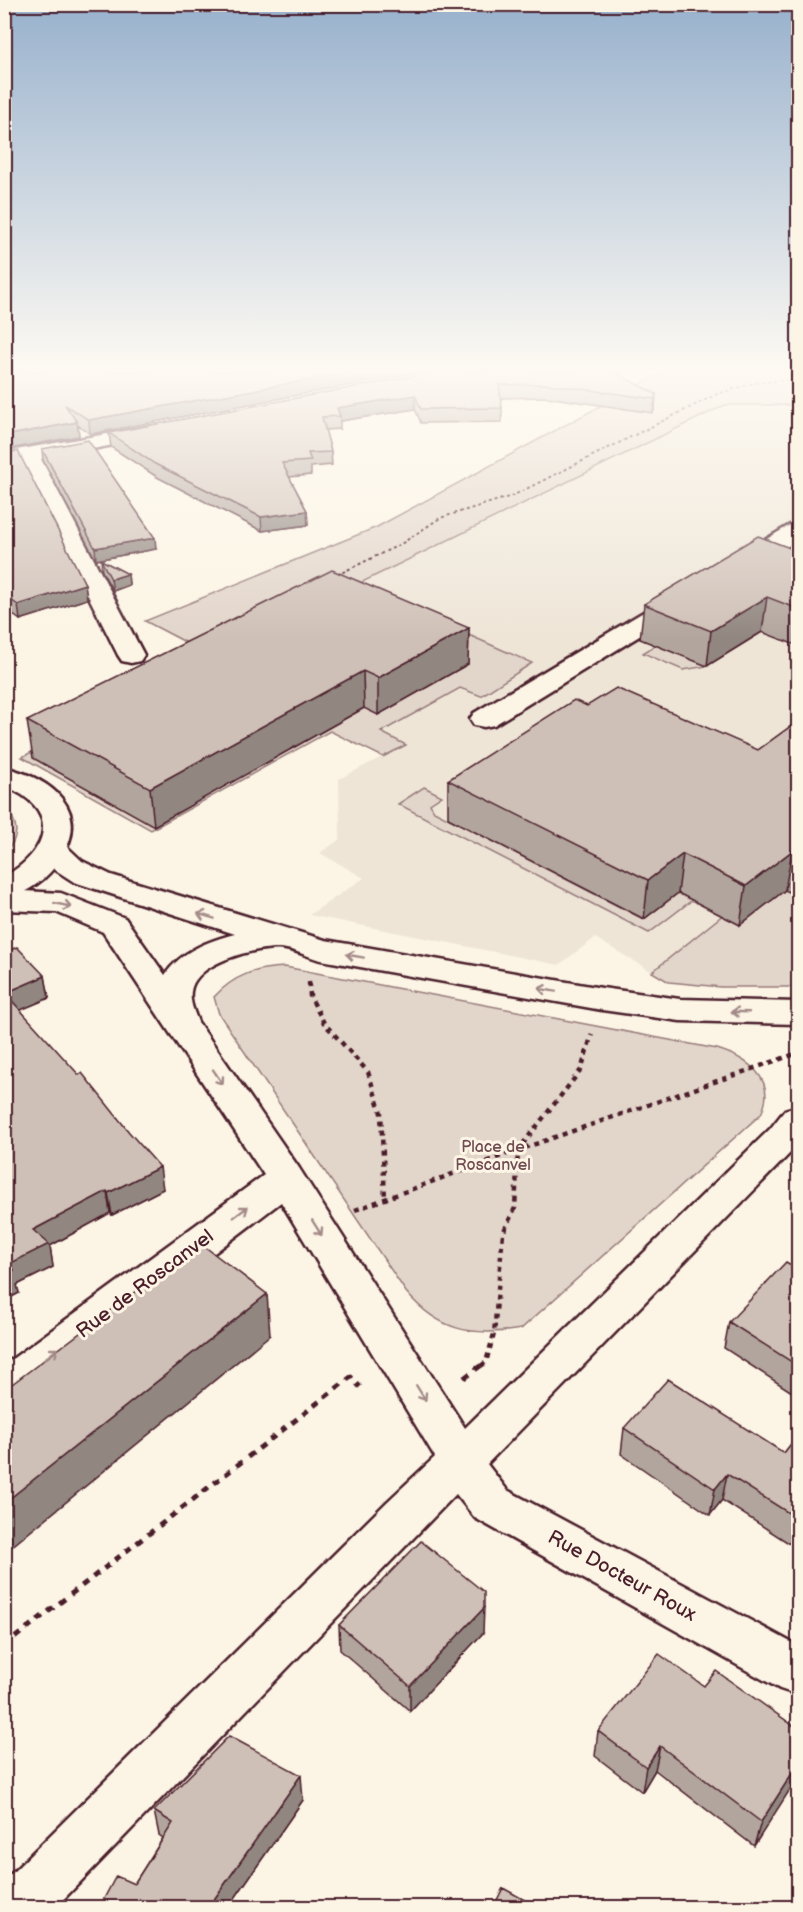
<svg xmlns="http://www.w3.org/2000/svg" width="803" height="1912" font-family="'Balsamiq Sans',sans-serif">
<style>
.built{fill:#eee5d7}
.green{fill:#e2d5ca;stroke:#967a7a;stroke-width:1.5}
.lines{fill:none;stroke-linecap:round;stroke-linejoin:round}
.minor-casing{stroke:#4a1f2b;stroke-width:5}
.major-casing{stroke:#4a1f2b;stroke-width:5}
.path-far2{stroke:#4a1f2b;stroke-width:2;stroke-dasharray:3 3;stroke-linecap:butt}
.path-far1{stroke:#4a1f2b;stroke-width:4.5;stroke-dasharray:5 5;stroke-linecap:butt}
.path{stroke:#4a1f2b;stroke-width:5;stroke-dasharray:7 7;stroke-linecap:butt}
.minor{fill:#fcf5e5;fill-rule:evenodd}
.major{fill:#fcf5e5;fill-rule:evenodd}
.wall{fill:#b2a59d;stroke:#4a1f2b;stroke-width:1.5}
.shaded-wall{fill:#918680;stroke:#4a1f2b;stroke-width:1.5}
.building{fill:#cfc0b7;stroke:#4a1f2b;stroke-width:1.5}
.oneway{stroke:#a38a88}
.labels{text-anchor:middle;dominant-baseline:central;stroke-width:6;stroke-linejoin:round;paint-order:stroke}
.park-label{font-size:16px;fill:#704c53;stroke:#fcf5e5}
.near-street-label{font-size:20px;fill:#4a1f2b;stroke:#fcf5e5}
</style>
<rect width="100%" height="100%" fill="#fcf5e5"/>
<filter id="ink" filterUnits="userSpaceOnUse"><feTurbulence type="fractalNoise" baseFrequency=".0167" numOctaves="2"/><feDisplacementMap in="SourceGraphic" scale="12" xChannelSelector="R" yChannelSelector="G"/><feConvolveMatrix kernelMatrix="1 2 1 2 8 2 1 2 1" color-interpolation-filters="sRGB"/></filter>
<g filter="url(#ink)">
<!-- built -->
<path class="built" d="M 725,405 L 798,405 L 798,987 L 721,987 L 669,982 L 595,938 L 559,965 L 309,915 L 364,878 L 320,853 L 340,839 L 339,779 L 405,745 L 381,732 L 460,687 L 532,663 L 355,585 Z"/>
<!-- green -->
<path class="green" d="M 665,371 L 798,371 L 798,405 L 725,405 L 356,585 L 532,663 L 481,696 L 460,688 L 381,732 L 406,745 L 383,757 L 330,731 L 151,830 L 22,757 L 197,666 L 210,655 L 145,621 L 377,527 Z
M 656,645 L 707,666 L 683,670 L 643,653 Z
M 424,787 L 442,796 L 430,804 L 434,811 L 643,919 L 753,835 L 768,842 L 649,933 L 398,804 Z
M 4,806 C 18,821 21,837 5,852 Z
M 796,856 L 787,890 L 798,896 L 798,987 L 721,987 L 669,982 L 652,972 Z
M 285,967 L 717,1049 C 747,1058 778,1079 761,1114 L 521,1329 C 472,1337 439,1331 406,1292 L 219,1014 L 214,997 C 234,975 256,968 285,967 Z"/>
<g class="lines">
<defs>
<path id="minor" d="M 153,426 L 160,428 L 163,432 L 160,436 L 41,459 L 144,655 L 140,661 L 131,663 L 122,661 L 118,655 L 21,462 L 4,465 L 4,452 Z
M 798,523 L 798,540 L 746,571 L 738,573 L 730,571 L 726,566 L 730,561 L 790,525 Z
M 681,593 L 690,595 L 693,600 L 690,605 L 494,725 L 484,727 L 474,725 L 470,719 L 474,713 L 672,595 Z
M 53,841 L 64,844 L 82,861 L 111,875 L 325,940 L 602,988 L 680,999 L 798,1002 L 798,1024 L 680,1021 L 602,1010 L 321,960 C 308,957 290,947 277,948 C 254,948 200,962 192,987 C 188,1000 194,1011 198,1022 L 299,1168 L 465,1428 L 770,1129 L 785,1110 L 798,1106 L 798,1144 L 796,1147 L 487,1464 L 507,1490 L 798,1646 L 798,1695 L 780,1689 L 475,1518 L 456,1494 L 55,1908 L 4,1908 L 4,1881 L 388,1501 L 435,1457 L 281,1202 L 19,1402 L 4,1407 L 4,1365 L 264,1175 L 103,932 L 56,912 L 4,910 L 4,890 L 61,893 L 125,918 L 165,975 C 181,951 208,941 235,934 L 74,882 L 54,869 L 38,850 L 42,844 Z"/>
<path id="major" d="M 4,767 C 52,779 93,810 60,860 C 47,879 27,894 4,899 L 4,877 C 51,850 61,808 4,786 Z"/>
</defs>
<!-- minor casing -->
<use href="#minor" class="minor-casing"/>
<!-- major casing -->
<use href="#major" class="major-casing"/>
<!-- path-far2 -->
<path class="path-far2" d="M 337,575 L 401,544 L 440,518 L 512,496 L 717,394 L 754,383 L 798,379"/>
<!-- path-far1 -->
<path class="path-far1" d="M 309,982 L 310,996 L 324,1023 L 368,1072 L 381,1113 L 385,1199
M 355,1210 L 518,1150 L 798,1053
M 481,1366 L 486,1362 L 494,1334 L 503,1233 L 515,1208 L 518,1150 L 581,1070 L 592,1034"/>
<!-- path -->
<path class="path" d="M 464,1378 L 483,1364
M 4,1646 L 351,1377 L 360,1387"/>
<!-- minor -->
<use href="#minor" class="minor"/>
<!-- major -->
<use href="#major" class="major"/>
</g>
<!-- wall -->
<path class="wall" d="M 4,371 L 426,371 L 90,434 L 78,425 L 79,436 L 4,450 Z
M 442,371 L 628,371 L 617,374 L 656,394 L 655,407 L 653,413 L 546,397 L 501,398 L 502,408 L 502,422 L 421,423 L 415,409 L 340,421 L 340,429 L 325,430 L 331,452 L 332,465 L 311,467 L 311,475 L 289,477 L 307,511 L 308,525 L 262,531 L 157,477 L 111,447 L 109,433 Z
M 42,449 L 156,549 L 96,560 L 43,460 Z
M 4,453 L 85,584 L 87,599 L 20,620 L 4,608 Z
M 798,551 L 798,646 L 762,632 L 707,666 L 640,639 L 644,604 Z
M 101,560 L 128,574 L 129,585 L 113,591 L 102,571 Z
M 469,628 L 468,664 L 378,715 L 364,708 L 154,826 L 33,758 L 27,721 Z
M 587,706 L 758,750 L 798,721 L 798,896 L 785,890 L 740,925 L 678,893 L 644,919 L 448,818 L 448,780 Z
M 4,953 L 45,976 L 49,998 L 20,1010 L 163,1189 L 112,1215 L 110,1213 L 50,1246 L 53,1267 L 17,1285 L 19,1293 L 4,1301 Z
M 798,1269 L 798,1396 L 724,1348 L 729,1322 Z
M 624,1428 L 784,1453 L 798,1435 L 798,1549 L 722,1500 L 710,1515 L 621,1454 Z
M 339,1625 L 483,1633 L 410,1711 L 340,1650 Z
M 704,1686 L 798,1729 L 754,1846 L 655,1770 L 642,1792 L 595,1756 L 598,1731 Z
M 303,1800 L 228,1908 L 99,1908 L 134,1884 L 163,1838 L 159,1835 L 154,1811 Z"/>
<!-- shaded-wall -->
<path class="shaded-wall" d="M 357,371 L 426,371 L 90,434 L 89,420 Z
M 600,371 L 628,371 L 600,378 Z
M 656,394 L 655,407 L 653,413 L 655,399 Z
M 415,395 L 415,409 L 340,421 L 340,416 L 337,408 Z
M 77,422 L 79,436 L 4,450 L 4,436 Z
M 307,511 L 308,525 L 262,531 L 261,517 Z
M 155,538 L 156,549 L 96,560 L 95,548 Z
M 128,574 L 129,585 L 113,591 L 111,579 Z
M 85,584 L 87,599 L 20,620 L 18,605 Z
M 767,597 L 762,632 L 707,666 L 711,631 Z
M 469,628 L 468,664 L 378,715 L 378,678 Z
M 363,671 L 364,708 L 154,826 L 150,788 Z
M 792,851 L 785,890 L 740,925 L 746,886 Z
M 683,854 L 678,893 L 644,919 L 648,880 Z
M 45,976 L 49,998 L 9,1015 L 5,993 Z
M 160,1167 L 163,1189 L 112,1215 L 108,1193 Z
M 107,1191 L 110,1213 L 50,1246 L 53,1267 L 17,1285 L 19,1293 L 4,1301 L 4,1275 L 9,1264 L 33,1230 Z
M 267,1294 L 270,1335 L 4,1553 L 4,1503 Z
M 727,1474 L 722,1500 L 710,1515 L 715,1489 Z
M 484,1608 L 483,1633 L 410,1711 L 410,1686 Z
M 660,1746 L 655,1770 L 642,1792 L 646,1767 Z
M 798,1764 L 798,1777 L 754,1846 L 761,1822 Z
M 301,1775 L 303,1800 L 228,1908 L 208,1908 Z"/>
<!-- building -->
<path class="building" d="M 4,371 L 357,371 L 89,420 L 65,405 L 77,422 L 4,436 Z
M 442,371 L 612,371 L 656,394 L 655,399 L 547,384 L 499,385 L 502,408 L 421,409 L 415,395 L 337,408 L 340,416 L 322,417 L 331,452 L 308,453 L 311,461 L 282,463 L 307,511 L 261,517 L 155,464 L 109,433 Z
M 88,440 L 155,538 L 95,548 L 42,449 Z
M 18,451 L 85,584 L 18,605 L 4,595 L 4,453 Z
M 758,536 L 798,551 L 798,609 L 767,597 L 711,631 L 644,604 Z
M 101,560 L 128,574 L 111,579 Z
M 332,570 L 469,628 L 378,678 L 363,671 L 150,788 L 27,721 Z
M 616,688 L 758,750 L 798,721 L 798,854 L 792,851 L 746,886 L 683,854 L 648,880 L 448,780 L 574,700 L 587,706 Z
M 17,947 L 45,976 L 5,993 L 79,1075 L 82,1073 L 129,1132 L 160,1167 L 108,1193 L 107,1191 L 33,1230 L 49,1244 L 9,1264 L 14,1270 L 4,1275 L 4,1224 L 6,1224 L 4,1221 L 4,953 Z
M 200,1243 L 267,1294 L 4,1503 L 4,1390 Z
M 786,1262 L 798,1269 L 798,1366 L 729,1322 Z
M 668,1379 L 784,1453 L 798,1435 L 798,1519 L 727,1474 L 715,1489 L 624,1428 Z
M 421,1541 L 484,1592 L 484,1608 L 410,1686 L 339,1625 Z
M 659,1654 L 704,1686 L 716,1671 L 798,1729 L 798,1764 L 761,1822 L 660,1746 L 646,1767 L 598,1731 Z
M 229,1736 L 301,1775 L 208,1908 L 99,1908 L 116,1876 L 134,1884 L 173,1823 L 154,1811 Z
M 503,1888 L 539,1908 L 493,1908 Z"/>
<!-- one-way arrows -->
<defs><path id="oneway-shaft" d="M-6 0H5M1.5-3L5.5 0L1.5 3" fill="none" stroke-width="1.6" stroke-linecap="round" stroke-linejoin="round" transform="scale(1.5)"/></defs>
<g class="oneway">
<use href="#oneway-shaft" transform="translate(63 905) rotate(13)"/>
<use href="#oneway-shaft" transform="translate(206 916) rotate(-163)"/>
<use href="#oneway-shaft" transform="translate(355 956) rotate(-170)"/>
<use href="#oneway-shaft" transform="translate(547 990) rotate(-170)"/>
<use href="#oneway-shaft" transform="translate(740 1012) rotate(-178)"/>
<use href="#oneway-shaft" transform="translate(218 1077) rotate(56)"/>
<use href="#oneway-shaft" transform="translate(241 1212) rotate(-37)"/>
<use href="#oneway-shaft" transform="translate(317 1228) rotate(58)"/>
<use href="#oneway-shaft" transform="translate(51 1354) rotate(-37)"/>
<use href="#oneway-shaft" transform="translate(421 1393) rotate(58)"/>
</g>
</g>
<!-- sky -->
<linearGradient id="sky" x2="0" y2="1"><stop stop-color="#98b1cd"/><stop offset="0.58" stop-color="#fefaf3"/><stop offset="1" stop-color="#fefaf3" stop-opacity="0"/></linearGradient>
<rect width="803" height="639" fill="url(#sky)"/>
<g class="labels">
<!-- park labels -->
<g class="park-label">
<text x="493" y="1147">Place de<tspan x="493" dy="18">Roscanvel</tspan></text>
</g>
<!-- near-street labels -->
<g class="near-street-label">
<text transform="translate(145 1284) rotate(-37)">Rue de Roscanvel</text>
<text transform="translate(622 1576) rotate(29)">Rue Docteur Roux</text>
</g>
</g>
<!-- margin -->
<rect width="803" height="1912" fill="none" stroke="#fcf5e5" stroke-width="24"/>
<rect x="12" y="12" width="779" height="1888" fill="none" stroke="#4a1f2b" stroke-width="2" filter="url(#ink)"/>
</svg>
